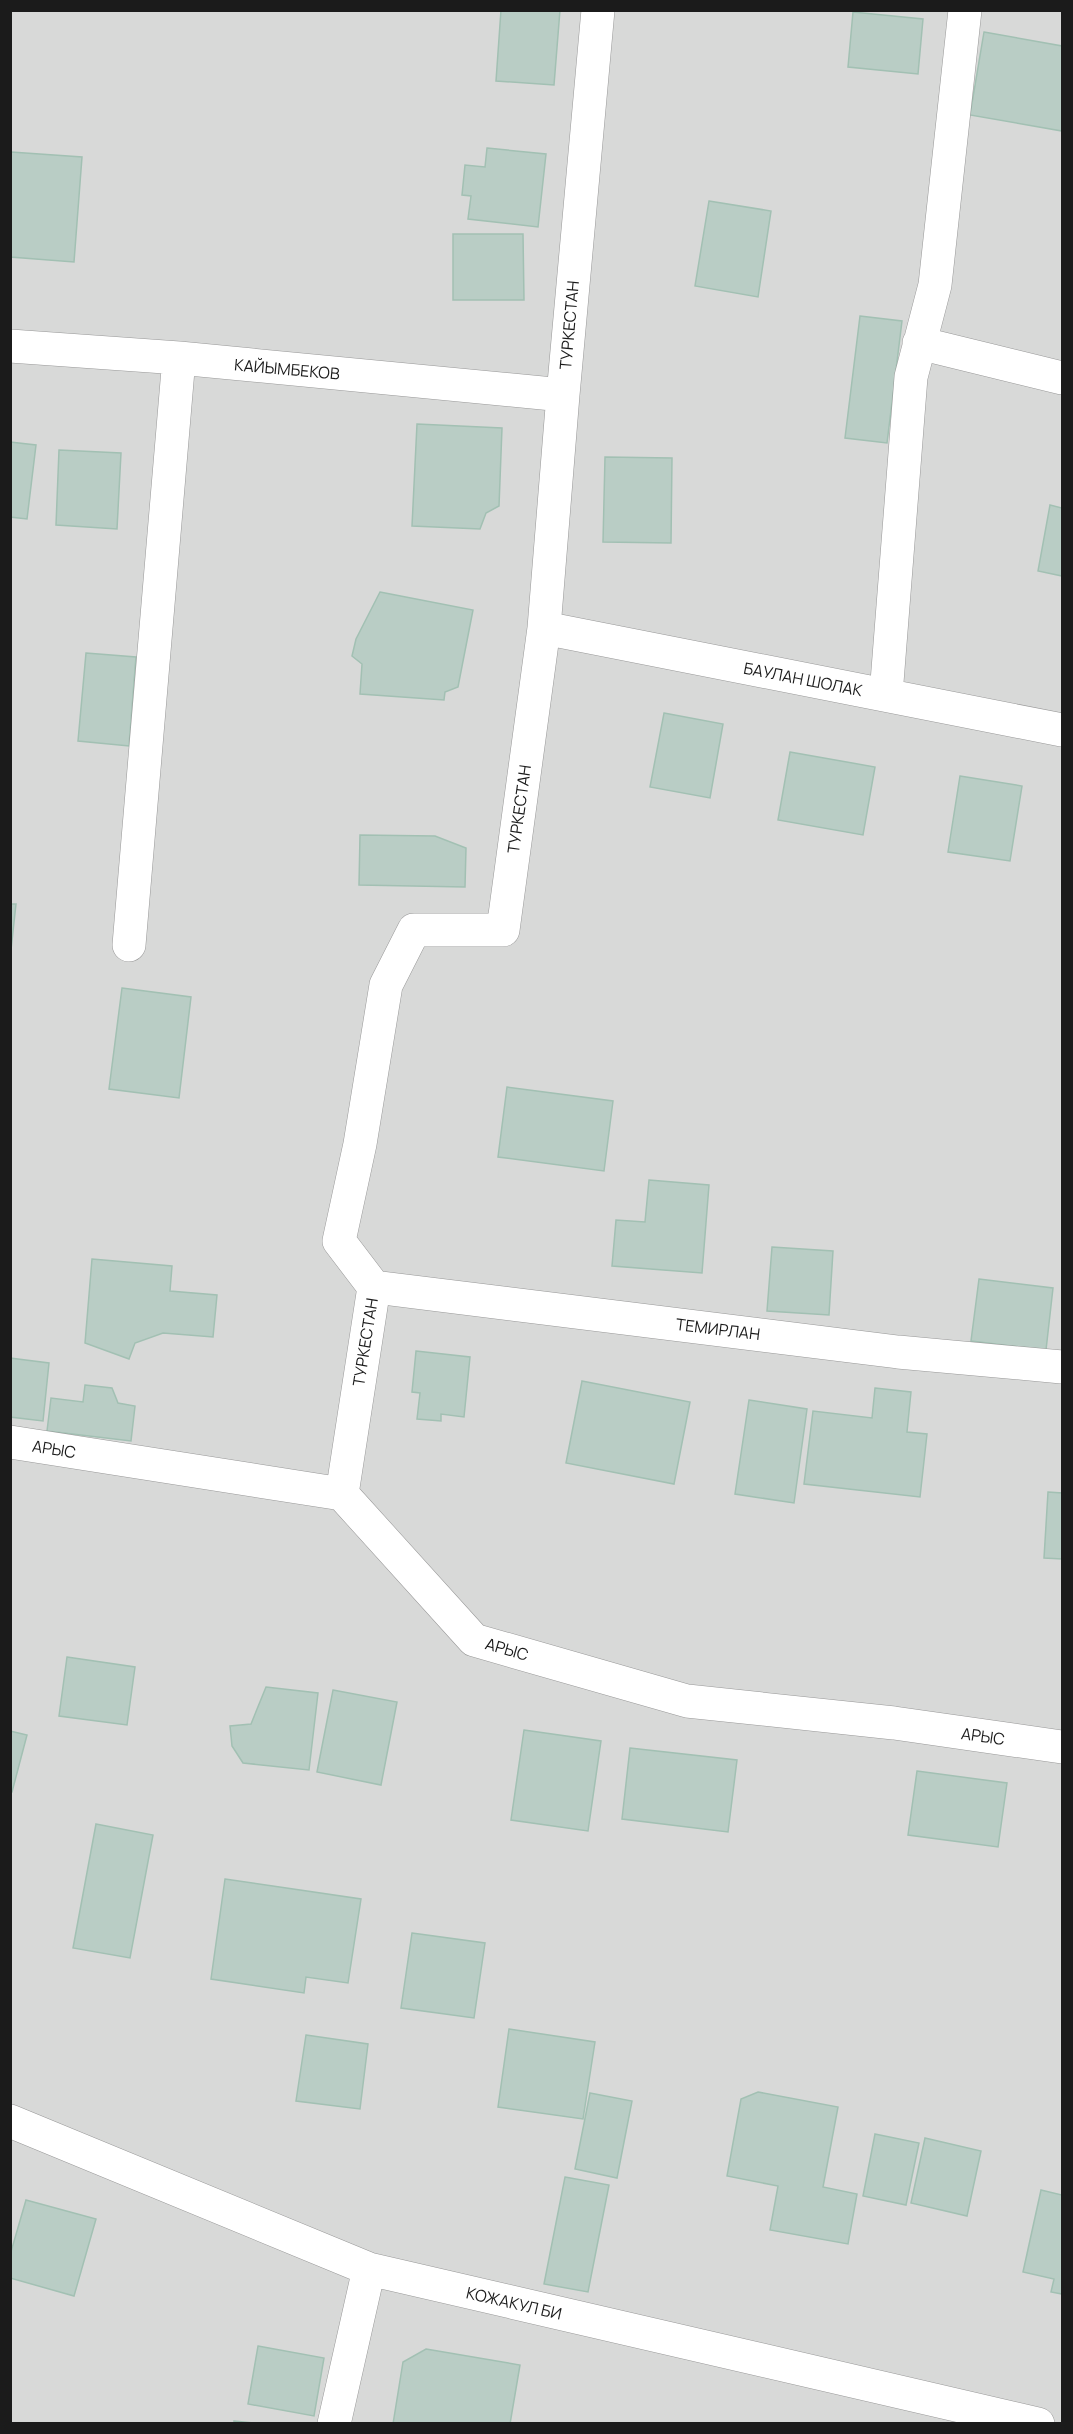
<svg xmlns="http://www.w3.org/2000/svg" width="1073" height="2434" font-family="Manrope,sans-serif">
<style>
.residential{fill:#d8d9d8}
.building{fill:#b9cdc5;stroke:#a2c0b3;stroke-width:1.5}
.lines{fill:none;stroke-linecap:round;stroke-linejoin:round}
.street-casing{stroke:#989898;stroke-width:34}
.street{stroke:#fff;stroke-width:33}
.labels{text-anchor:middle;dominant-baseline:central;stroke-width:4.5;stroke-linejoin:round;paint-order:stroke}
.street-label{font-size:16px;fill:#1b1b1b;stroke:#fff}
</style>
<rect width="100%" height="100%" fill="#e0eeeb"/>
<!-- residential -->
<path class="residential" d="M 11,11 L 1062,11 L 1062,2423 L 11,2423 Z"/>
<!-- building -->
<path class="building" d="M 501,10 L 560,10 L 554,85 L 496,81 Z
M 853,12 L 923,19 L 918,74 L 848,67 Z
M 984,32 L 1062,46 L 1062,131 L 970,115 Z
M 487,148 L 546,154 L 538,227 L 468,219 L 471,196 L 462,195 L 465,165 L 485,167 Z
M 11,152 L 82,157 L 74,262 L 10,257 Z
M 709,201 L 771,211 L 758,297 L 695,286 Z
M 453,234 L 523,234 L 524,300 L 453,300 Z
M 860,316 L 902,321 L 887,443 L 845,438 Z
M 417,424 L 502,428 L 499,506 L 486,513 L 480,529 L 412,526 Z
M 10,442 L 36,445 L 27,519 L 10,517 Z
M 59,450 L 121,453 L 117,529 L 56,525 Z
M 605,457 L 672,458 L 671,543 L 603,542 Z
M 1050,505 L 1062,508 L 1062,576 L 1038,571 Z
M 380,592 L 473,610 L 458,687 L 445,692 L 444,700 L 360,694 L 362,664 L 352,656 L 356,639 Z
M 86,653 L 136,657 L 129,746 L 78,741 Z
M 664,713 L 723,724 L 710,798 L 650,787 Z
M 790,752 L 875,767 L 863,835 L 778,820 Z
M 960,776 L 1022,786 L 1010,861 L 948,852 Z
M 360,835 L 435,836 L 466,848 L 465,887 L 359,885 Z
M 10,904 L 16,904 L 10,959 Z
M 122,988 L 191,997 L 179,1098 L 109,1089 Z
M 507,1087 L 613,1101 L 604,1171 L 498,1157 Z
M 649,1180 L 709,1185 L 702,1273 L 612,1266 L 616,1220 L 645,1222 Z
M 772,1247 L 833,1251 L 829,1315 L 767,1311 Z
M 92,1259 L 172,1266 L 170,1291 L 217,1295 L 213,1337 L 163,1333 L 135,1343 L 129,1359 L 85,1343 Z
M 979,1279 L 1053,1288 L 1046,1350 L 971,1341 Z
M 416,1351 L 470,1357 L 464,1417 L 441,1414 L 441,1421 L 417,1419 L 420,1393 L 412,1392 Z
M 10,1358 L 49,1363 L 43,1421 L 10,1417 Z
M 582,1381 L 690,1402 L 674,1484 L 566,1463 Z
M 85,1385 L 112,1388 L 118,1403 L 135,1406 L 131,1441 L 47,1431 L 51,1398 L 83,1402 Z
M 875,1388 L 911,1392 L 907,1432 L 927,1434 L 920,1497 L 804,1484 L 813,1411 L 872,1418 Z
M 749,1400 L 807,1409 L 794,1503 L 735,1494 Z
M 1048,1492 L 1062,1493 L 1062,1559 L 1044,1558 Z
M 67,1657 L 135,1667 L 127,1725 L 59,1716 Z
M 266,1687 L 318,1693 L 309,1770 L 243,1763 L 232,1746 L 230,1726 L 251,1724 Z
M 333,1690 L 397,1702 L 381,1785 L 317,1772 Z
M 524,1730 L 601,1741 L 588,1831 L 511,1820 Z
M 10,1731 L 27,1735 L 12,1792 L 10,1792 Z
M 630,1748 L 737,1760 L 728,1832 L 622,1819 Z
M 917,1771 L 1007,1783 L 998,1847 L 908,1835 Z
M 96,1824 L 153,1835 L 130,1958 L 73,1948 Z
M 225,1879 L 361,1899 L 348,1983 L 306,1977 L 304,1993 L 211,1979 Z
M 412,1933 L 485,1943 L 474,2018 L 401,2008 Z
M 509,2029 L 595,2042 L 583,2119 L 498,2107 Z
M 306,2035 L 368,2044 L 360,2109 L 296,2101 Z
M 758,2092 L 838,2107 L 823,2187 L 857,2194 L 848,2244 L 770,2230 L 778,2186 L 727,2176 L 741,2099 Z
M 590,2093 L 632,2101 L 617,2178 L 575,2169 Z
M 875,2134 L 919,2143 L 906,2205 L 863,2196 Z
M 925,2138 L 981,2151 L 967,2216 L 911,2203 Z
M 565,2177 L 609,2185 L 588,2292 L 544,2284 Z
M 1041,2190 L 1062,2195 L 1062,2294 L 1051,2292 L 1054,2279 L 1023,2272 Z
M 26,2200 L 96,2219 L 74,2296 L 10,2278 L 10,2255 Z
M 258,2346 L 324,2358 L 314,2416 L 248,2404 Z
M 426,2349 L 520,2365 L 510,2424 L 393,2424 L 403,2362 Z
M 234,2421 L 262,2424 L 234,2424 Z"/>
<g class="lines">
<defs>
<path id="street" d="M 919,343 L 1062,378
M 10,346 L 179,358 L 563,395
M 544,628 L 1062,730
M 886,695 L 911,377 L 935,285 L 965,10
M 129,945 L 179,358
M 374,1287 L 898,1352 L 1062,1367
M 10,1442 L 342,1494 L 474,1640 L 687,1701 L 894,1723 L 1062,1747
M 342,1494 L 374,1287 L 339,1241 L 360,1144 L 386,985 L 414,930 L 503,930 L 544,628 L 563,395 L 598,10
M 10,2121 L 369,2269 L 1038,2424
M 334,2424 L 369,2269"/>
</defs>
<!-- street casing -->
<use href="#street" class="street-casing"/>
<!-- street -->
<use href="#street" class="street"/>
</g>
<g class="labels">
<!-- street labels -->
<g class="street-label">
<text transform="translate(569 325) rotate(-85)">ТУРКЕСТАН</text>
<text transform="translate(287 369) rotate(5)">КАЙЫМБЕКОВ</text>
<text transform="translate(803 679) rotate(11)">БАУЛАН ШОЛАК</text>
<text transform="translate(519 809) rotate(-82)">ТУРКЕСТАН</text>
<text transform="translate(718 1329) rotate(7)">ТЕМИРЛАН</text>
<text transform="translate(365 1342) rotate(-81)">ТУРКЕСТАН</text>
<text transform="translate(54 1449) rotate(9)">АРЫС</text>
<text transform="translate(507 1649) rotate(16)">АРЫС</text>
<text transform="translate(983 1736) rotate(8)">АРЫС</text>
<text transform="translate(514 2303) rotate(13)">КОЖАКУЛ БИ</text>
</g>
</g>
<!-- border -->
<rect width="1073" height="2434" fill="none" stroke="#1b1b1b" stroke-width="24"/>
</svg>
